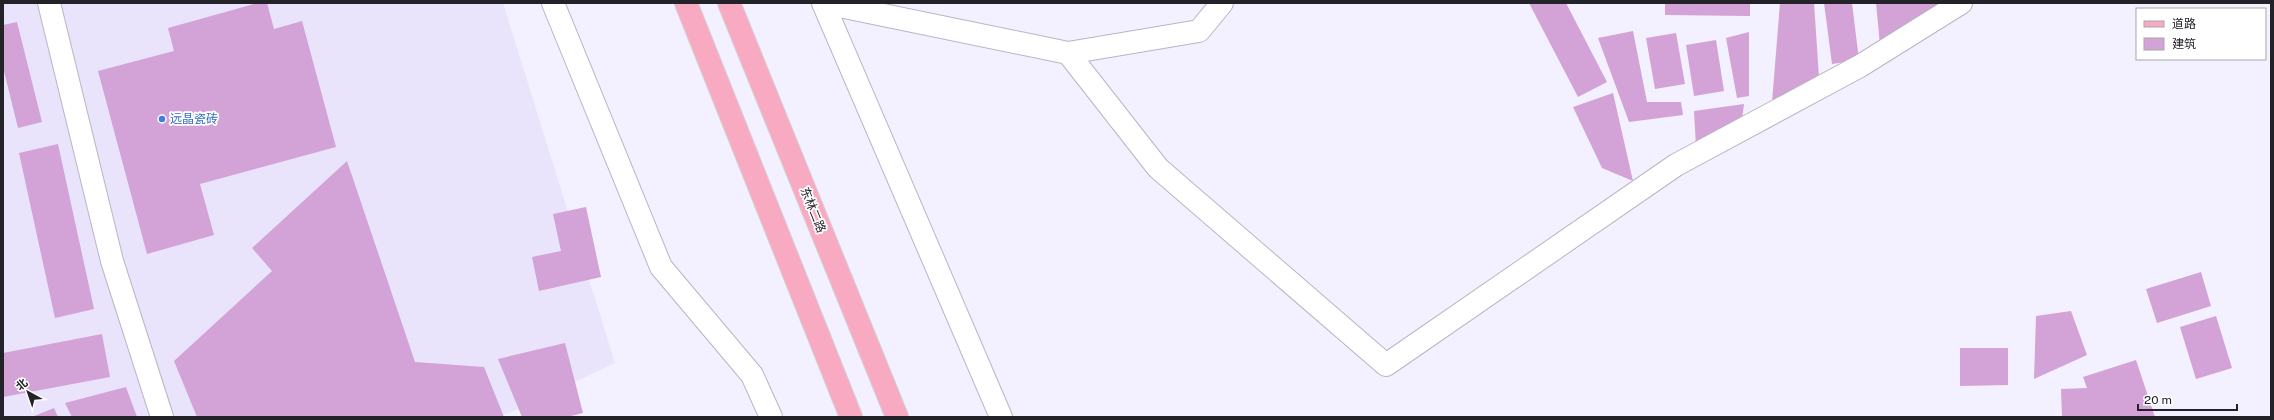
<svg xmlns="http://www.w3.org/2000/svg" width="2274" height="420" font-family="'Public Sans','Noto Sans SC',sans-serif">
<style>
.built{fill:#e9e3fc}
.building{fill:#d3a2d6}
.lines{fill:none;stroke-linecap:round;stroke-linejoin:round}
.minor-casing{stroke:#b9b5c6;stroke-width:24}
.major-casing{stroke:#d3d3d4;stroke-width:24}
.minor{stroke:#fff;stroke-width:22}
.major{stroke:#f9aac3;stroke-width:22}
.shop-dot{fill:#3f7fe0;stroke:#fff;stroke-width:1.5}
.labels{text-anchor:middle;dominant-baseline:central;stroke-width:3.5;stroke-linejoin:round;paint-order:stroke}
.shop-label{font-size:12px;fill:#366cbe;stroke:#fff;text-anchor:start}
.street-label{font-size:12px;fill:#242229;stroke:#fff}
</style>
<rect width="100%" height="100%" fill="#f3f0ff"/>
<!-- built -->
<path class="built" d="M 3,3 L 503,3 L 615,363 L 500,417 L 3,417 Z"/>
<!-- building -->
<path class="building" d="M 258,3 L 267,3 L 274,29 L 302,21 L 336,147 L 200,184 L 214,235 L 147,254 L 98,71 L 174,51 L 168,28 Z
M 1529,3 L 1566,3 L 1607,82 L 1578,97 Z
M 1665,3 L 1750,3 L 1750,16 L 1665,15 Z
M 1780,3 L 1814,3 L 1819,77 L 1772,102 Z
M 1824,3 L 1852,3 L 1859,60 L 1832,64 Z
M 1876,3 L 1942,3 L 1880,45 Z
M 17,22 L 42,122 L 18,128 L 3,67 L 3,25 Z
M 1633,31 L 1647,102 L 1681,102 L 1683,115 L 1629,122 L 1598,38 Z
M 1749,32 L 1749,96 L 1737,98 L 1726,38 Z
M 1676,33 L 1685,84 L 1655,89 L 1646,38 Z
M 1716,40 L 1724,91 L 1694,96 L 1686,45 Z
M 1613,93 L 1633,181 L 1602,168 L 1573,107 Z
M 1744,104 L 1742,119 L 1696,147 L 1694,111 Z
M 58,144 L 94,309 L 55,318 L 19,153 Z
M 347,161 L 415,362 L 484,367 L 504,417 L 197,417 L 174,361 L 272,271 L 252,248 Z
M 586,207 L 601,277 L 539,291 L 532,257 L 561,251 L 553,214 Z
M 2201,272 L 2211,306 L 2157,323 L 2146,289 Z
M 2071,311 L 2087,355 L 2034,379 L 2036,316 Z
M 2216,316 L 2232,368 L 2196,379 L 2180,327 Z
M 102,334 L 110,377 L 3,397 L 3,353 Z
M 565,343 L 583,413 L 567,417 L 522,417 L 498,359 Z
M 1960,348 L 2008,348 L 2008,385 L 1960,386 Z
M 2136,360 L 2155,417 L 2062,417 L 2061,389 L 2087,388 L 2083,377 Z
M 126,387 L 137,417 L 72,417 L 65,403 Z
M 54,408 L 58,417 L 32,417 Z"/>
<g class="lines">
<defs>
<path id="minor" d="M 49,3 L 112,261 L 162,417
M 553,3 L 661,267 L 752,375 L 771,417
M 823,3 L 1001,417
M 825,3 L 1068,53 L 1199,31 L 1222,3
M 1068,53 L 1158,168 L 1386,365 L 1676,165 L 1860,66 L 1961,3"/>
<path id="major" d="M 686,3 L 851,417
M 729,3 L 897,417"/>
</defs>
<!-- minor casing -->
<use href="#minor" class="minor-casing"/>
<!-- major casing -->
<use href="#major" class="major-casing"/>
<!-- minor -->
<use href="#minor" class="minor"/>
<!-- major -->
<use href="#major" class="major"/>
</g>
<!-- markers -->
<circle class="shop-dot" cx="162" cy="119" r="4"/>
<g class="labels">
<!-- shop labels -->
<g class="shop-label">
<text x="170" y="119">远晶瓷砖</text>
</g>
<!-- street labels -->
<g class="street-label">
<text transform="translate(813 210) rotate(68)">东林二路</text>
</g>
</g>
<!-- border -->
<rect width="2274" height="420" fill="none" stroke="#242229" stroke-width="8"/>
<!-- legend -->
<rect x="2136" y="8" width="130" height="52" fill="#ffffff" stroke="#a7a7a9"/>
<rect x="2144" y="21" width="20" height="6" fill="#f9aac3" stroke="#a7a7a9"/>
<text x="2172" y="28" font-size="12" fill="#242229">道路</text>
<rect x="2144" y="38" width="20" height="12" fill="#d3a2d6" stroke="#a7a7a9"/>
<text x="2172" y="48" font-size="12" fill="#242229">建筑</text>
<!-- north arrow -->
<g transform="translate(28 392) rotate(320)" stroke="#ffffff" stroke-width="3" paint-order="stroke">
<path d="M0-3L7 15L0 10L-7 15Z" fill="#242229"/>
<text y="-6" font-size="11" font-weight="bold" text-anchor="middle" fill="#242229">北</text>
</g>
<!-- scale -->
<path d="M2138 404v6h99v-6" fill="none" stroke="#242229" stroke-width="2"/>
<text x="2144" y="404" font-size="12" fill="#242229" stroke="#ffffff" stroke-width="3" paint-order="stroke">20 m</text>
</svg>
